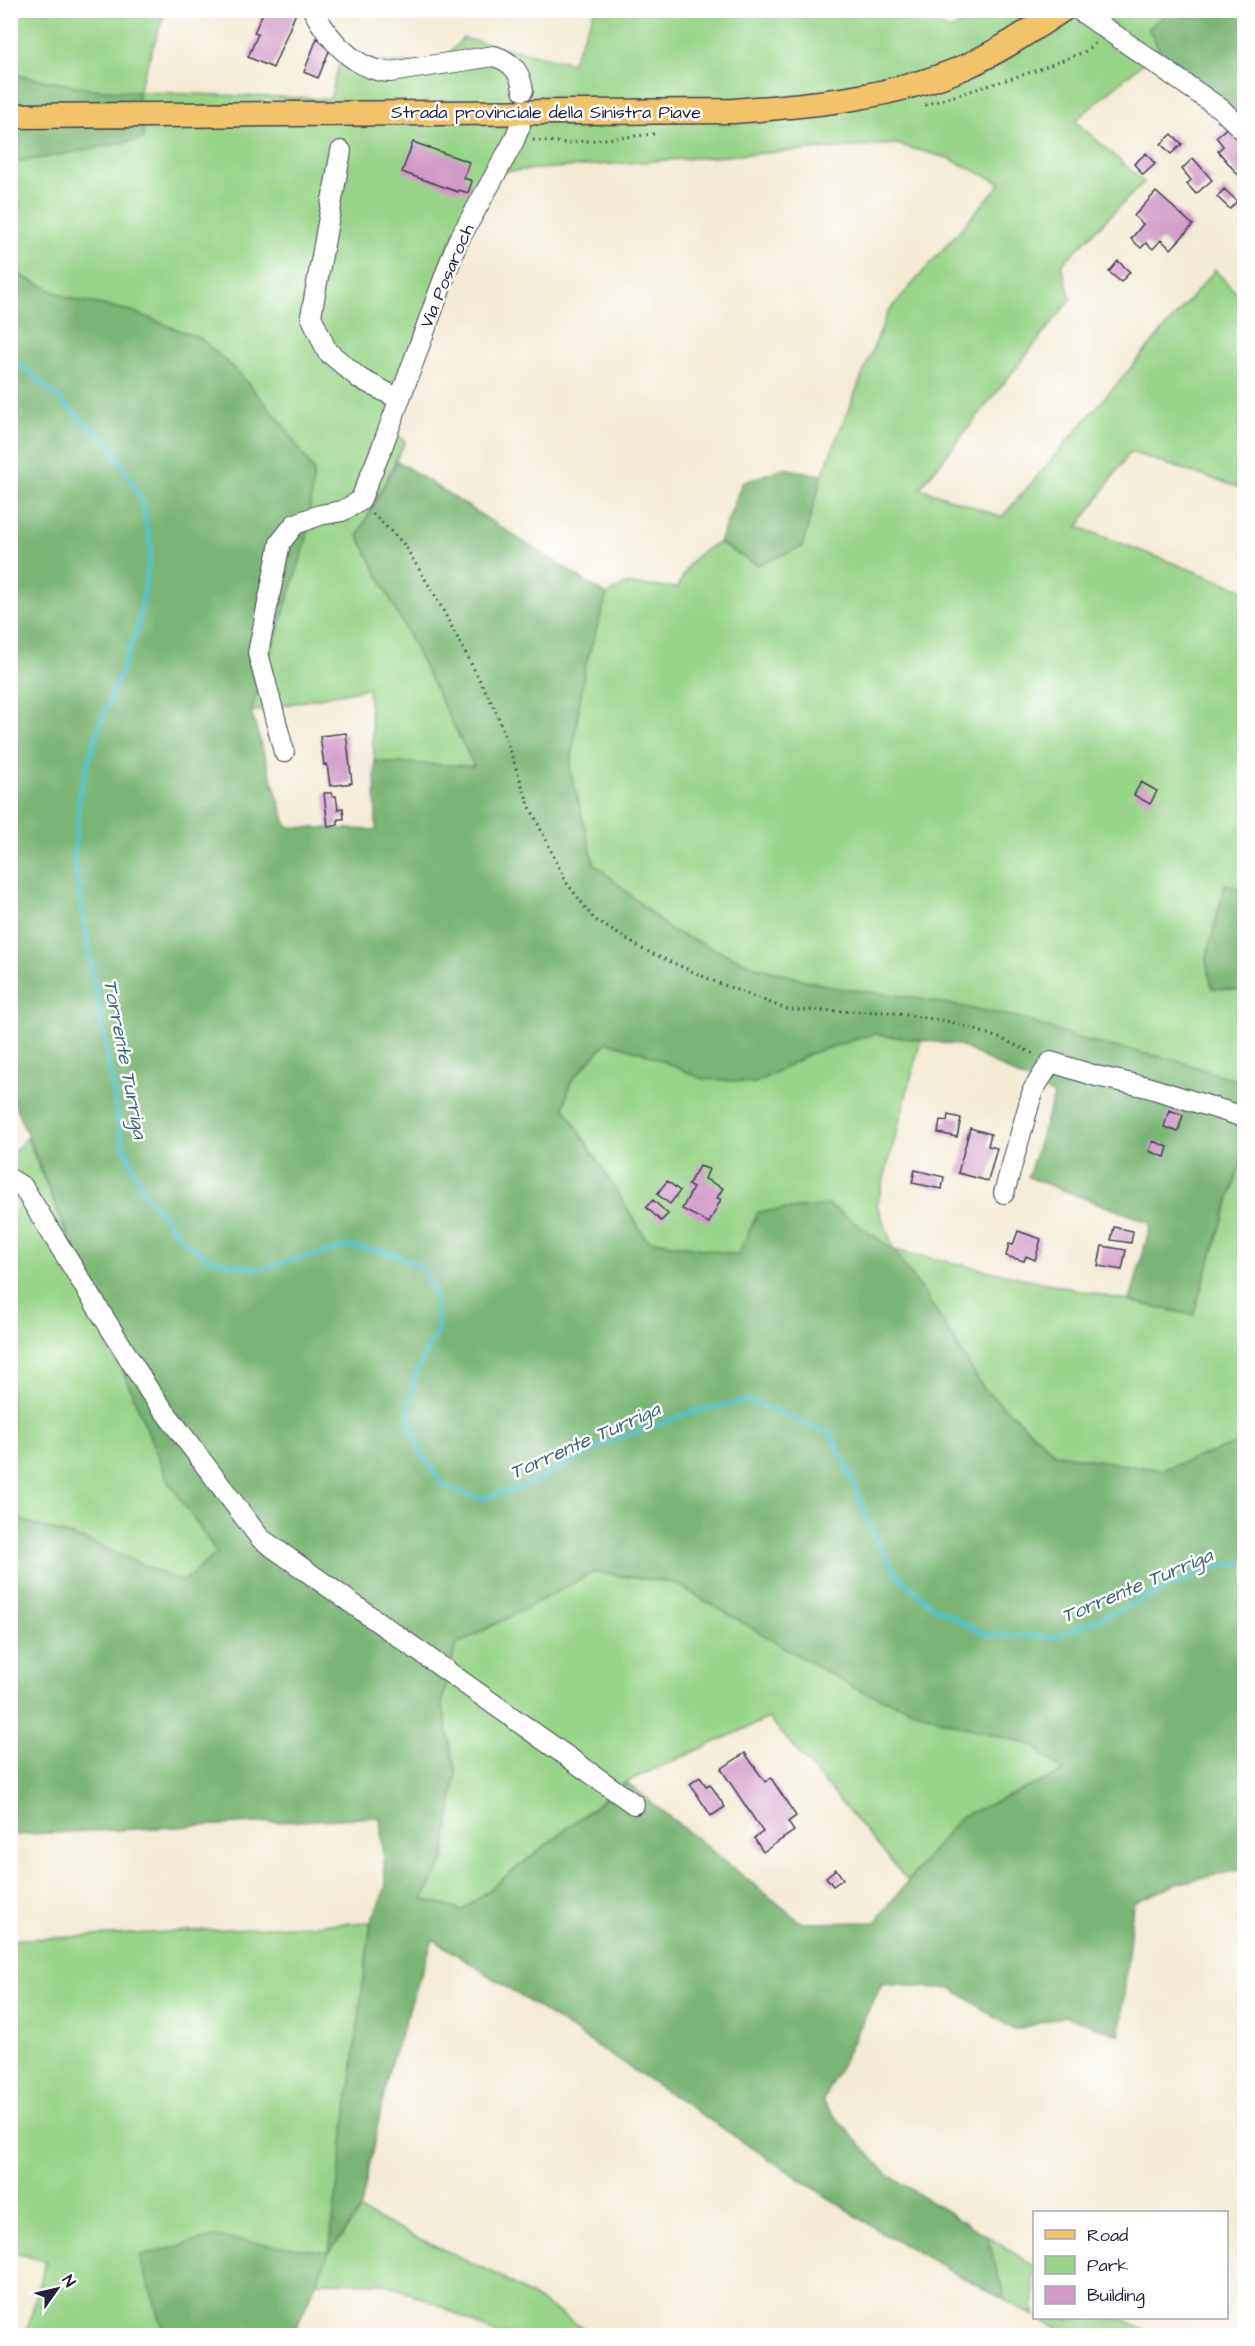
<svg xmlns="http://www.w3.org/2000/svg" width="1255" height="2346" font-family="'Architects Daughter',sans-serif">
<style>
.green{fill:#98d488;stroke:#5d7b62;stroke-width:1.5}
.forest{fill:#7ab674;stroke:#4e6c58;stroke-width:1.5;fill-rule:evenodd}
.lines{fill:none;stroke-linecap:round;stroke-linejoin:round}
.stream{stroke:#54c2c9;stroke-width:5}
.building{fill:#d19bc6}
.minor-casing{stroke:#414052;stroke-width:22}
.major-casing{stroke:#414052;stroke-width:27}
.path{stroke:#414052;stroke-width:3;stroke-dasharray:1.5 4.5;stroke-linecap:butt}
.minor{stroke:#fff;stroke-width:20}
.major{stroke:#f2c36a;stroke-width:24}
.labels{text-anchor:middle;dominant-baseline:central;stroke-width:5;stroke-linejoin:round;paint-order:stroke}
.street-label{font-size:18px;fill:#22223b;stroke:#fff}
.water-label{font-size:20px;font-style:italic;fill:#366274;stroke:#fff}
</style>
<rect width="100%" height="100%" fill="#fff"/>
<filter id="ink" filterUnits="userSpaceOnUse"><feTurbulence type="fractalNoise" baseFrequency=".0167" numOctaves="2"/><feDisplacementMap in="SourceGraphic" scale="12" xChannelSelector="R" yChannelSelector="G"/><feConvolveMatrix kernelMatrix="1 2 1 2 8 2 1 2 1" color-interpolation-filters="sRGB"/></filter>
<filter id="wash" filterUnits="userSpaceOnUse"><feTurbulence type="fractalNoise" baseFrequency=".008" numOctaves="4" result="noise"/><feDisplacementMap in="SourceGraphic" scale="24" xChannelSelector="R" yChannelSelector="G"/><feGaussianBlur stdDeviation="1.35" result="paint"/><feColorMatrix in="noise" values="0 0 0 0 0 0 0 0 0 0 0 0 0 0 0 0 0 1.4 0 .05"/><feComposite in="paint" operator="in"/></filter>
<g filter="url(#wash)">
<rect width="100%" height="100%" fill="#f3ead4"/>
<!-- green -->
<path class="green" d="M 11,11 L 165,11 L 138,92 L 330,99 L 343,49 L 357,61 L 439,64 L 463,38 L 571,63 L 595,11 L 910,11 L 949,30 L 993,11 L 1170,11 L 1148,28 L 1159,49 L 1075,121 L 1144,182 L 1061,265 L 1071,299 L 920,488 L 1002,517 L 1215,270 L 1244,301 L 1244,489 L 1130,452 L 1078,527 L 1244,590 L 1244,891 L 1225,885 L 1212,988 L 1244,991 L 1244,1083 L 1175,1060 L 832,987 L 756,967 L 670,930 L 594,863 L 570,769 L 585,667 L 607,595 L 625,584 L 678,588 C 688,564 693,553 719,543 L 757,565 L 802,547 L 822,475 L 888,312 L 1001,183 L 948,158 L 896,144 L 497,172 L 440,285 L 392,430 L 405,442 L 358,535 L 475,767 L 375,762 L 368,688 L 251,712 L 306,543 L 282,423 L 239,373 L 201,339 L 131,311 L 68,298 L 11,271 L 11,162 L 43,158 L 144,138 L 137,92 L 91,89 L 11,74 Z
M 874,1034 L 921,1040 L 877,1205 L 894,1250 L 1193,1315 L 1243,1156 L 1244,1156 L 1244,1441 L 1161,1470 L 1056,1454 L 983,1388 L 938,1315 L 894,1250 L 829,1205 L 739,1255 L 647,1240 L 564,1107 L 571,1081 L 607,1041 L 755,1083 L 811,1053 Z
M 27,1138 L 168,1481 L 217,1553 L 183,1583 L 93,1543 L 11,1517 L 10,1155 Z
M 594,1572 L 675,1583 L 755,1629 L 943,1721 L 1033,1745 L 1064,1772 L 960,1817 L 908,1881 L 769,1718 L 626,1782 L 462,1911 L 423,1899 L 444,1860 L 456,1773 L 442,1702 L 456,1645 Z
M 371,1922 L 330,2251 L 360,2211 L 498,2275 L 594,2335 L 498,2335 L 437,2304 L 384,2283 L 316,2282 L 329,2252 L 165,2334 L 168,2335 L 26,2335 L 46,2261 L 11,2252 L 11,1940 Z
M 987,2236 L 1034,2266 L 1034,2316 L 1005,2300 Z
M 1037,2318 L 1121,2318 L 1155,2335 L 1071,2335 Z"/>
<!-- forest -->
<path class="forest" d="M 1170,11 L 1244,11 L 1244,126 L 1232,111 L 1159,49 L 1148,28 Z
M 10,74 L 91,89 L 137,92 L 144,139 L 43,158 L 11,162 Z
M 11,271 L 68,298 L 131,311 L 201,339 L 239,373 L 282,423 L 314,471 L 306,543 L 251,712 L 287,827 L 376,830 L 375,762 L 474,766 L 358,535 L 397,461 L 607,595 L 585,667 L 570,769 L 594,863 L 670,930 L 756,967 L 832,987 L 916,998 L 1017,1017 L 1086,1041 L 1175,1060 L 1244,1083 L 1244,1156 L 1243,1156 L 1193,1315 L 1130,1301 L 1151,1223 L 1028,1177 L 1054,1095 L 960,1045 L 874,1034 L 811,1053 L 755,1083 L 703,1079 L 644,1053 L 607,1042 L 571,1081 L 564,1107 L 647,1240 L 738,1255 L 758,1212 L 829,1205 L 894,1250 L 938,1314 L 983,1388 L 1056,1454 L 1161,1470 L 1244,1441 L 1244,1869 L 1179,1883 L 1133,1903 L 1120,2035 L 1065,2016 L 1014,2030 L 953,1989 L 882,1984 L 822,2102 L 888,2175 L 987,2236 L 1005,2300 L 884,2234 L 433,1939 L 390,2065 L 360,2211 L 329,2253 L 293,2335 L 165,2334 L 139,2256 L 213,2237 L 329,2252 L 371,1922 L 386,1887 L 380,1817 L 11,1835 L 11,1517 L 93,1543 L 182,1582 L 217,1553 L 168,1481 L 11,1095 ZM 594,1572 L 675,1583 L 854,1688 L 943,1721 L 1033,1745 L 1064,1772 L 960,1817 L 875,1922 L 802,1923 L 626,1782 L 462,1911 L 423,1899 L 444,1860 L 456,1773 L 442,1702 L 456,1645 Z
M 783,468 L 822,475 L 802,547 L 757,565 L 719,543 L 742,483 Z
M 1225,884 L 1244,891 L 1244,991 L 1212,988 L 1206,960 Z"/>
<g class="lines">
<!-- stream -->
<path class="stream" d="M 10,355 L 110,444 L 142,501 L 151,549 L 137,631 L 97,733 L 80,789 L 74,861 L 122,1142 L 146,1197 L 185,1242 L 211,1260 L 258,1269 L 348,1246 L 395,1254 L 421,1267 L 435,1295 L 438,1329 L 416,1374 L 408,1414 L 419,1449 L 442,1485 L 481,1499 L 526,1486 L 604,1444 L 691,1412 L 748,1400 L 831,1434 L 849,1472 L 875,1538 L 899,1577 L 934,1607 L 986,1635 L 1057,1637 L 1213,1568 L 1244,1562"/>
</g>
<g id="blocks">
<!-- building -->
<path class="building" d="M 264,10 L 290,10 L 296,13 L 273,68 L 248,57 L 258,34 L 254,33 Z
M 317,38 L 332,44 L 318,78 L 304,72 Z
M 1229,126 L 1244,143 L 1244,182 L 1218,151 L 1223,146 L 1216,137 Z
M 1172,134 L 1182,144 L 1171,154 L 1161,144 Z
M 413,142 L 469,162 L 464,178 L 472,181 L 468,193 L 459,190 L 458,192 L 402,172 Z
M 1146,153 L 1155,164 L 1143,175 L 1134,164 Z
M 1193,158 L 1212,180 L 1196,194 L 1187,184 L 1191,180 L 1182,169 Z
M 1224,189 L 1237,201 L 1230,209 L 1217,197 Z
M 1156,192 L 1193,225 L 1171,249 L 1161,240 L 1153,249 L 1146,243 L 1141,248 L 1131,239 L 1143,224 L 1134,216 Z
M 1118,261 L 1130,272 L 1121,282 L 1109,272 Z
M 346,733 L 352,783 L 330,786 L 327,764 L 324,765 L 320,736 Z
M 1141,782 L 1157,791 L 1150,804 L 1134,795 Z
M 324,793 L 332,793 L 332,796 L 336,796 L 338,809 L 343,808 L 344,819 L 338,819 L 338,825 L 328,827 Z
M 1169,1110 L 1183,1115 L 1178,1132 L 1164,1127 Z
M 948,1115 L 961,1118 L 957,1137 L 938,1133 L 940,1120 L 947,1121 Z
M 970,1128 L 991,1134 L 988,1146 L 997,1148 L 988,1181 L 958,1173 Z
M 1153,1141 L 1168,1147 L 1165,1157 L 1149,1151 Z
M 699,1166 L 709,1169 L 705,1179 L 723,1188 L 717,1198 L 721,1199 L 709,1223 L 682,1209 L 693,1188 L 688,1185 Z
M 915,1170 L 944,1177 L 942,1189 L 912,1183 Z
M 667,1181 L 680,1191 L 670,1204 L 657,1194 Z
M 653,1200 L 668,1214 L 661,1221 L 646,1207 Z
M 1114,1227 L 1133,1231 L 1131,1243 L 1111,1240 Z
M 1018,1231 L 1041,1239 L 1035,1260 L 1026,1256 L 1024,1261 L 1006,1256 L 1009,1244 L 1013,1245 Z
M 1102,1246 L 1126,1250 L 1122,1270 L 1098,1266 Z
M 745,1753 L 765,1782 L 771,1778 L 796,1816 L 788,1822 L 794,1831 L 763,1852 L 754,1838 L 763,1832 L 721,1769 Z
M 700,1777 L 706,1786 L 710,1784 L 725,1807 L 711,1816 L 690,1784 Z
M 836,1869 L 843,1879 L 833,1886 L 826,1877 Z"/>
</g>
</g>
<g filter="url(#ink)">
<use href="#blocks" fill-opacity="0" stroke="#414052" stroke-width="1.5"/>
<g class="lines">
<defs>
<path id="minor" d="M 313,10 C 328,39 356,71 390,72 L 494,56 C 512,62 520,71 523,90
M 1079,10 L 1221,109 L 1244,131
M 341,151 L 311,316 L 327,351 L 359,378 L 399,399
M 284,752 L 258,653 L 280,543 L 295,524 L 320,515 L 342,511 L 360,501 L 381,450 L 457,243 L 513,143 L 520,126
M 10,1179 L 23,1187 L 150,1392 L 260,1538 L 634,1804
M 1004,1193 L 1033,1090 L 1051,1062 L 1096,1076 L 1147,1087 L 1244,1117"/>
<path id="major" d="M 10,116 L 734,111 C 812,105 894,98 967,66 C 1000,51 1031,30 1062,10"/>
</defs>
<!-- minor casing -->
<use href="#minor" class="minor-casing"/>
<!-- major casing -->
<use href="#major" class="major-casing"/>
<!-- path -->
<path class="path" d="M 925,105 L 1032,72 L 1084,52 L 1096,43
M 533,140 L 567,143 L 654,134
M 373,514 L 403,543 L 436,597 L 496,711 L 529,805 L 566,882 L 594,919 L 644,950 L 716,982 L 789,1010 L 887,1012 L 952,1022 L 1002,1039 L 1036,1055"/>
<!-- minor -->
<use href="#minor" class="minor"/>
<!-- major -->
<use href="#major" class="major"/>
</g>
</g>
<g class="labels">
<!-- street labels -->
<g class="street-label">
<text x="546" y="112">Strada provinciale della Sinistra Piave</text>
<text transform="translate(447 276) rotate(-67)">Via Posaroch</text>
</g>
<!-- water labels -->
<g class="water-label">
<text transform="translate(125 1059) rotate(79)">Torrente Turriga</text>
<text transform="translate(585 1441) rotate(-24)">Torrente Turriga</text>
<text transform="translate(1137 1586) rotate(-23)">Torrente Turriga</text>
</g>
</g>
<!-- margin -->
<rect width="1255" height="2346" fill="none" stroke="#fff" stroke-width="36"/>
<!-- legend -->
<rect x="1033" y="2211" width="195" height="108" fill="#ffffff" stroke="#a7a7b1" stroke-width="1.5"/>
<rect x="1045" y="2230" width="30" height="9" fill="#f2c36a" stroke="#a7a7b1" stroke-width="1.5"/>
<text x="1087" y="2241" font-size="18" fill="#22223b">Road</text>
<rect x="1045" y="2256" width="30" height="18" fill="#98d488" stroke="#a7a7b1" stroke-width="1.5"/>
<text x="1087" y="2271" font-size="18" fill="#22223b">Park</text>
<rect x="1045" y="2286" width="30" height="18" fill="#d19bc6" stroke="#a7a7b1" stroke-width="1.5"/>
<text x="1087" y="2301" font-size="18" fill="#22223b">Building</text>
<!-- north arrow -->
<g transform="translate(57 2289) rotate(56)" stroke="#ffffff" stroke-width="4.5" paint-order="stroke">
<path d="M0-4.5L10 22L0 15L-10 22Z" fill="#22223b"/>
<text y="-9" font-size="16" font-weight="bold" text-anchor="middle" fill="#22223b">N</text>
</g>
</svg>
